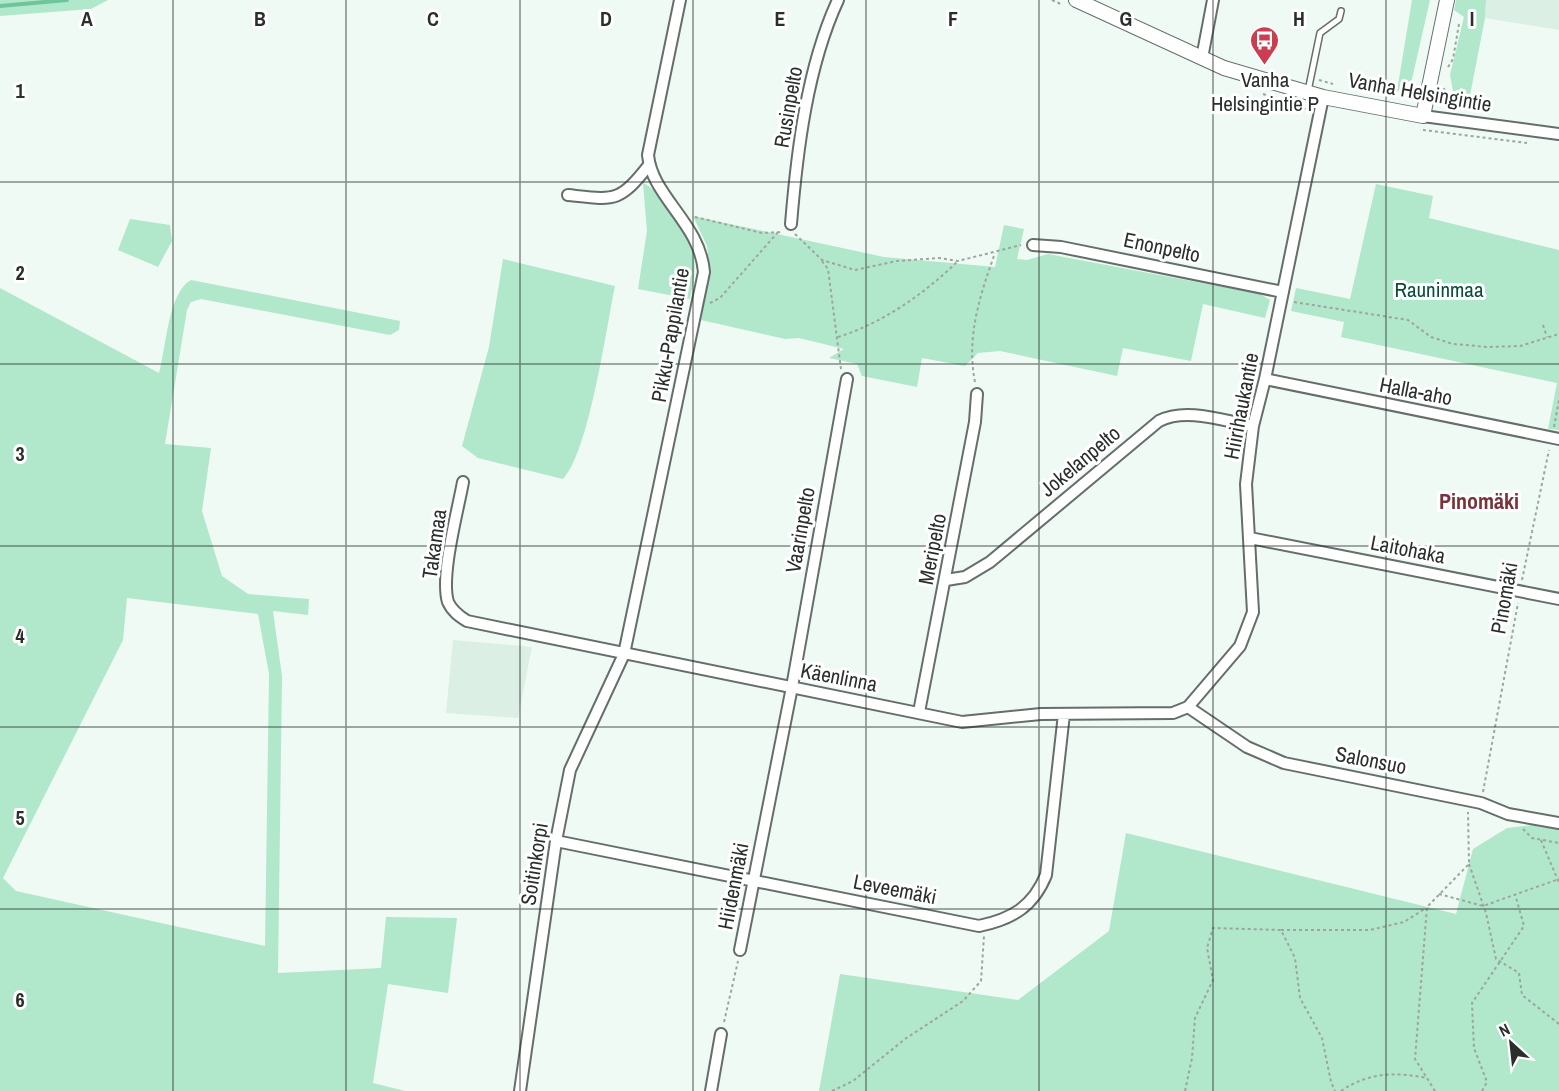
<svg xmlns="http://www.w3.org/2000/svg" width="1559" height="1091" font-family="'Archivo Narrow',sans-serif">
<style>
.built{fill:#dcefe4}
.green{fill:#b1e7cb;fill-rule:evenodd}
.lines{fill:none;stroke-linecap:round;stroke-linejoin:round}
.stream{stroke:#6ec59c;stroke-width:4}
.service-casing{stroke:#656e69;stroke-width:8}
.minor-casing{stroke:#656e69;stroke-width:14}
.tertiary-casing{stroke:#656e69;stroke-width:16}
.path{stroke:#9ca5a0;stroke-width:2;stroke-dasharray:3 3;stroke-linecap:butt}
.service{stroke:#fff;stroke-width:5}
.minor{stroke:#fff;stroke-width:10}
.tertiary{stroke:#fff;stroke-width:14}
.grid{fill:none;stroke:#2a2f2c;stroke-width:1.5;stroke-opacity:0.55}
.labels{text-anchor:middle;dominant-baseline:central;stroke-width:6;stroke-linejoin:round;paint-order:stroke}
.poi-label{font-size:21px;fill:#2a2f2c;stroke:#fff}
.street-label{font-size:21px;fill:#2a2f2c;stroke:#fff}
.park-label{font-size:21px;fill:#064f35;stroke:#fff}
.neighbourhood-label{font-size:22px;font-weight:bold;fill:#7a3339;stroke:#fff}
.grid-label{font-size:20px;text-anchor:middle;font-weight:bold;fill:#2a2f2c;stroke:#fff;stroke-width:6;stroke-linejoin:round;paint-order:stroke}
</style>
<rect width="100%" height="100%" fill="#effaf4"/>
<!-- built -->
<path class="built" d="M 1486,0 L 1559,0 L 1559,30 L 1485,18 Z
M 453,640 L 532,647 L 518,718 L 446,713 Z"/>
<!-- green -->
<path class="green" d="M 0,0 L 108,0 L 91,9 L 0,16 Z
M 1412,0 L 1430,0 L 1410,88 L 1397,91 Z
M 1456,0 L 1486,0 L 1485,18 L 1467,111 L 1456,107 L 1450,75 L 1464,17 L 1454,10 Z
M 643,183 C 662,190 690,237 694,258 C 696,272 693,285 690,299 L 638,289 L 647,231 Z
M 1376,184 L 1433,196 L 1429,218 L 1559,250 L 1559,430 L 1548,429 L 1557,383 L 1341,337 L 1344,322 L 1291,311 L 1296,288 L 1350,299 Z
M 693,216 L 884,257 L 995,267 L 1004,225 L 1024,229 L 1017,259 L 1027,260 L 1048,254 L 1260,294 L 1270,300 L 1265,318 L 1203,304 L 1191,361 L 1123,348 L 1117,376 L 1000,351 L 978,353 L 965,366 L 922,358 L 917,387 L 862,376 L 857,364 L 829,358 L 844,349 L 799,338 L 785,339 L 701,320 L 709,262 L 707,246 Z
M 130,219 L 170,225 L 172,241 L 158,267 L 118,250 Z
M 503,259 L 615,286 C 606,329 589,452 563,479 L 478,458 L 462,446 L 489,347 Z
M 191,280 L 400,321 L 399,330 L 390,335 L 201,299 L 191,302 L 187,310 L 165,444 L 211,448 L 202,511 L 222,576 L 248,594 L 309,599 L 308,615 L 273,611 L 282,676 L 278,973 L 381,968 L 386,917 L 457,918 L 448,993 L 388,984 L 373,1083 L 405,1091 L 0,1091 L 0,288 L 159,373 C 166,349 168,292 191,280 ZM 127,598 L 258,614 L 269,674 L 265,946 L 16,891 L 3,878 L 123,640 Z
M 1541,824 L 1559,828 L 1559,1091 L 819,1091 L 840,974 L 1018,1000 L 1109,931 L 1126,833 L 1456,914 L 1473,849 L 1507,828 Z"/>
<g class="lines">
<!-- stream -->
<path class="stream" d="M 0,6 L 67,0"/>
<defs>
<path id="service" d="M 1308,91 L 1320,33 L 1339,19 L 1341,11"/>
<path id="minor" d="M 1202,58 L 1213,0
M 1423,116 L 1559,134
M 568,195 C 615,200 619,203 649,165
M 791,224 C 797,151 807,67 838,0
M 1033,245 L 1061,247 L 1283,292
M 1265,379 L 1559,439
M 463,482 C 458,510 440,576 448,602 C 452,611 459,616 467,621 L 962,722 L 1041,714 L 1173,713 L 1188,707 L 1240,646 L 1253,612 L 1246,484 L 1253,426 L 1265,379 L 1323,97
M 1250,538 L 1559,599
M 946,580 L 965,577 L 990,562 L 1159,421 C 1186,407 1224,421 1253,426
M 1188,707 L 1247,747 L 1284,763 L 1481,803 L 1508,814 L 1559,823
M 919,712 L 975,422 L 977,394
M 556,841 L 979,926 C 1012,919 1033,907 1046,875 L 1064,714
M 740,950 L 792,687 L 847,379
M 520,1091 L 556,841 L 570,770 L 624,654 L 704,272 C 700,223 652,197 648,155 L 680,0
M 711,1091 L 721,1034"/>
<path id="tertiary" d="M 1076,0 L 1224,68 L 1323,97 L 1423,116 L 1447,0"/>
</defs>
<!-- service casing -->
<use href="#service" class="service-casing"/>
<!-- minor casing -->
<use href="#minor" class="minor-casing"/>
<!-- tertiary casing -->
<use href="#tertiary" class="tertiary-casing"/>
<!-- path -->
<path class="path" d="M 1052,0 L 1063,5
M 1448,67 L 1453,59 L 1459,24
M 1319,80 L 1333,84
M 1444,88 L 1450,108
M 1263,94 L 1308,110
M 1400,97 L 1413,91
M 1423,130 L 1527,143
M 695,217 L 762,233 L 783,232
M 795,234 L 822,260 L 855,270 L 897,261 L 939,258 L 958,261 L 1021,245
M 822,261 L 828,269 L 841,369
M 1294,302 L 1408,320 L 1431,337 L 1453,344 L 1488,347 L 1520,346 L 1559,334
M 710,303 L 720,298 L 778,232
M 1543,325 L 1547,337
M 838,337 C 883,323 924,294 958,261
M 975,382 C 966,337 980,295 995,253
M 1554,427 L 1559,400
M 1522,580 L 1549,450
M 1483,792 L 1518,603
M 1523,829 L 1532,838 L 1559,843
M 1541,840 L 1559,883
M 1469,864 L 1486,913 L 1496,959 L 1519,973 L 1522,995 L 1559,1024
M 1439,894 L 1483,906 L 1559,879
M 1281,930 L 1370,930 L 1404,922 L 1426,908
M 724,1022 L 738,961
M 832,1091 L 853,1081 L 905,1039 L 963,1001 L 981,981 L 984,936
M 1185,1091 L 1192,1058 L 1195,1018 L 1213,980 L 1207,948 L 1213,928 L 1281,930 L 1295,958 L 1300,998 L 1322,1038 L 1331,1082 L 1335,1091
M 1341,1091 C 1369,1072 1395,1072 1427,1078
M 1435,1091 L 1415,1059 L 1427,907 L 1469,864 L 1468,812
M 1482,1091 L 1487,1082 L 1474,1048 L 1472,1003 L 1524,926 L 1515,894"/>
<!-- service -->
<use href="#service" class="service"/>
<!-- minor -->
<use href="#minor" class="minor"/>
<!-- tertiary -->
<use href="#tertiary" class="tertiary"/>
</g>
<!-- grid -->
<path class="grid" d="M 173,0 L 173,1091M 346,0 L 346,1091M 520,0 L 520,1091M 693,0 L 693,1091M 866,0 L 866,1091M 1039,0 L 1039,1091M 1213,0 L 1213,1091M 1386,0 L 1386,1091M 0,182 L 1559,182M 0,364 L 1559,364M 0,546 L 1559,546M 0,727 L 1559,727M 0,909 L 1559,909"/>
<!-- icons -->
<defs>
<symbol id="bus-pin" viewBox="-11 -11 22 30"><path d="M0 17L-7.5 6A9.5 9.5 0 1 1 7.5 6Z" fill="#cd3d52" stroke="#fff"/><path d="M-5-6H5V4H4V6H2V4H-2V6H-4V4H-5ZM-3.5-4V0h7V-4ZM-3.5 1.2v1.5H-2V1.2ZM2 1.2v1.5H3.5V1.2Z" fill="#fff"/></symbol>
</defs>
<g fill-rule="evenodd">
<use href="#bus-pin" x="1248" y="24" width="33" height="45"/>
</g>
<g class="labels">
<!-- poi labels -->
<g class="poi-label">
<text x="1265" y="79">Vanha<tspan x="1265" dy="24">Helsingintie P</tspan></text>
</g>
<!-- street labels -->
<g class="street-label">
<text transform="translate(1420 92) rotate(10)">Vanha Helsingintie</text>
<text transform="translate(788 107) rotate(-80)">Rusinpelto</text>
<text transform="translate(1162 247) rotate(12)">Enonpelto</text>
<text transform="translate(670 335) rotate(-80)">Pikku-Pappilantie</text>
<text transform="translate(1416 391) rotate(11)">Halla-aho</text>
<text transform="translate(1241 406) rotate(-79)">Hiirihaukantie</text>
<text transform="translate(1080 461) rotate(-40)">Jokelanpelto</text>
<text transform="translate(800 530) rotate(-80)">Vaarinpelto</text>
<text transform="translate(434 544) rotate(-82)">Takamaa</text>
<text transform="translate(932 549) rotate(-79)">Meripelto</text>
<text transform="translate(1408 549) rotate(11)">Laitohaka</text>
<text transform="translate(1504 598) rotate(-80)">Pinomäki</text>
<text transform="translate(839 677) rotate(11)">Käenlinna</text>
<text transform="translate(1371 760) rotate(11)">Salonsuo</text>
<text transform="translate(534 864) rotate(-81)">Soitinkorpi</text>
<text transform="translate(733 886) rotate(-79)">Hiidenmäki</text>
<text transform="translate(895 889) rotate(11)">Leveemäki</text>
</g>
<!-- park labels -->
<g class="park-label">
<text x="1439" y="289">Rauninmaa</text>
</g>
<!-- neighbourhood labels -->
<g class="neighbourhood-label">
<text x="1479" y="501">Pinomäki</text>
</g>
</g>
<g class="grid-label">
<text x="87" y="26">A</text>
<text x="260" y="26">B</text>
<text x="433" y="26">C</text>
<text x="606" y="26">D</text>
<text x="780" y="26">E</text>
<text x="953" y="26">F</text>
<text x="1126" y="26">G</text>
<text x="1299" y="26">H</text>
<text x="1472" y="26">I</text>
<text x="20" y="98">1</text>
<text x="20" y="280">2</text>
<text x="20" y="461">3</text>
<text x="20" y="643">4</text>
<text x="20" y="825">5</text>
<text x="20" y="1007">6</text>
</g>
<!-- north arrow -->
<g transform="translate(1511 1043) rotate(333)" stroke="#ffffff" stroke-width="4.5" paint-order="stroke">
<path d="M0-4.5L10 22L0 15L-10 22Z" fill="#2a2f2c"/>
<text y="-9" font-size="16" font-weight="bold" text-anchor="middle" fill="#2a2f2c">N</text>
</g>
</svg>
